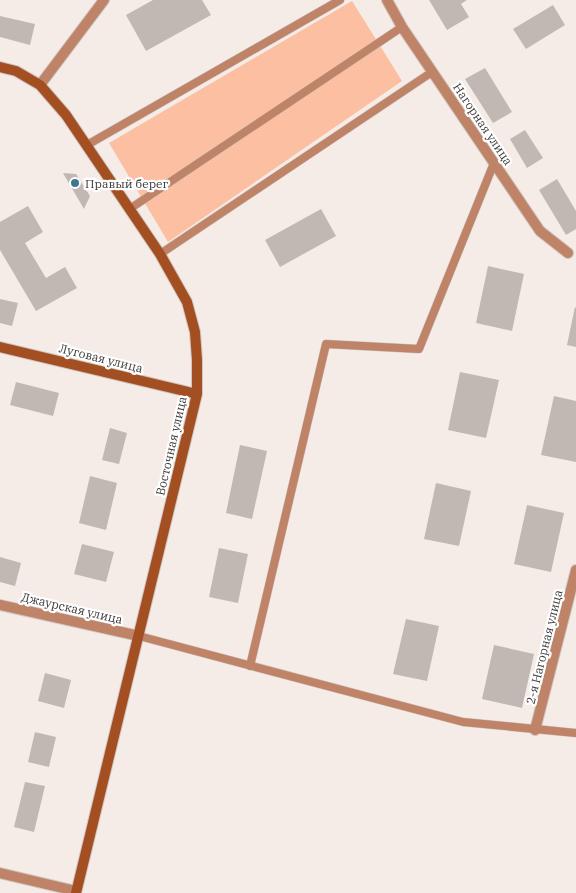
<svg xmlns="http://www.w3.org/2000/svg" width="576" height="893" font-family="'IBM Plex Serif',serif">
<style>
.green{fill:#fcbfa2}
.building{fill:#c1b8b4}
.lines{fill:none;stroke-linecap:round;stroke-linejoin:round}
.lane-casing{stroke:#d0c7c4;stroke-width:9}
.street-casing{stroke:#d0c7c4;stroke-width:12}
.secondary-casing{stroke:#d0c7c4;stroke-width:12}
.lane{stroke:#bf8468;stroke-width:8}
.street{stroke:#bf8468;stroke-width:10}
.secondary{stroke:#a34f21;stroke-width:10}
.poi-dot{fill:#3d7890;stroke:#fff;stroke-width:2}
.labels{text-anchor:middle;dominant-baseline:central;stroke-width:4.5;stroke-linejoin:round;paint-order:stroke}
.street-label{font-size:12px;fill:#3d3938;stroke:#fff}
.poi-label{font-size:12px;fill:#3d3938;stroke:#fff;text-anchor:start}
</style>
<rect width="100%" height="100%" fill="#f5ebe7"/>
<!-- green -->
<path class="green" d="M 352,1 L 402,81 L 168,242 L 109,143 Z"/>
<!-- building -->
<path class="building" d="M 153,0 L 202,0 L 211,15 L 146,51 L 126,15 Z
M 429,0 L 467,0 L 461,4 L 469,17 L 447,30 Z
M 553,5 L 565,25 L 526,49 L 513,29 Z
M 0,16 L 35,24 L 30,45 L 0,37 Z
M 485,68 L 512,112 L 493,123 L 465,79 Z
M 525,130 L 543,158 L 527,168 L 510,139 Z
M 63,173 L 76,174 L 90,196 L 84,209 Z
M 557,179 L 576,211 L 576,229 L 566,235 L 539,190 Z
M 28,206 L 43,232 L 25,243 L 46,278 L 65,267 L 77,288 L 36,311 L 0,250 L 0,222 Z
M 321,209 L 336,236 L 280,267 L 265,240 Z
M 488,266 L 524,274 L 512,331 L 476,323 Z
M 0,299 L 18,303 L 12,326 L 0,323 Z
M 575,307 L 576,308 L 576,347 L 567,345 Z
M 460,372 L 499,380 L 486,438 L 448,430 Z
M 16,382 L 59,393 L 53,416 L 10,405 Z
M 554,396 L 576,401 L 576,462 L 541,455 Z
M 110,428 L 127,433 L 119,464 L 102,460 Z
M 240,445 L 267,451 L 252,519 L 226,513 Z
M 90,476 L 117,483 L 106,530 L 79,523 Z
M 436,483 L 471,491 L 459,546 L 424,539 Z
M 527,505 L 564,513 L 551,572 L 514,564 Z
M 82,544 L 114,552 L 106,582 L 74,574 Z
M 219,548 L 248,554 L 238,603 L 209,597 Z
M 0,557 L 21,563 L 15,586 L 0,582 Z
M 406,619 L 439,626 L 427,681 L 393,674 Z
M 494,645 L 534,654 L 522,708 L 482,699 Z
M 45,673 L 71,680 L 64,708 L 38,701 Z
M 35,732 L 56,737 L 49,767 L 28,762 Z
M 25,782 L 45,786 L 34,832 L 14,827 Z"/>
<g class="lines">
<defs>
<path id="lane" d="M 87,145 L 340,0
M 131,208 L 402,27
M 160,254 L 432,72
M 139,636 L 463,722 L 576,733
M 250,666 L 326,344 L 419,349 L 494,163"/>
<path id="street" d="M 387,0 L 402,27 L 540,231 L 568,253
M 40,85 L 104,0
M 0,605 L 139,636
M 535,730 L 576,570
M 0,873 L 76,891"/>
<path id="secondary" d="M 0,67 L 16,71 L 40,85 L 66,115 L 160,254 L 187,302 L 195,332 L 197,360 L 197,394 L 76,893
M 0,347 L 197,394"/>
</defs>
<!-- lane casing -->
<use href="#lane" class="lane-casing"/>
<!-- street casing -->
<use href="#street" class="street-casing"/>
<!-- secondary casing -->
<use href="#secondary" class="secondary-casing"/>
<!-- lane -->
<use href="#lane" class="lane"/>
<!-- street -->
<use href="#street" class="street"/>
<!-- secondary -->
<use href="#secondary" class="secondary"/>
</g>
<!-- markers -->
<circle class="poi-dot" cx="75" cy="183" r="5"/>
<g class="labels">
<!-- street labels -->
<g class="street-label">
<text transform="translate(483 124) rotate(56)">Нагорная улица</text>
<text transform="translate(101 358) rotate(14)">Луговая улица</text>
<text transform="translate(171 446) rotate(-77)">Восточная улица</text>
<text transform="translate(72 608) rotate(13)">Джаурская улица</text>
<text transform="translate(544 647) rotate(-76)">2-я Нагорная улица</text>
</g>
<!-- poi labels -->
<g class="poi-label">
<text x="85" y="183">Правый берег</text>
</g>
</g>
</svg>
